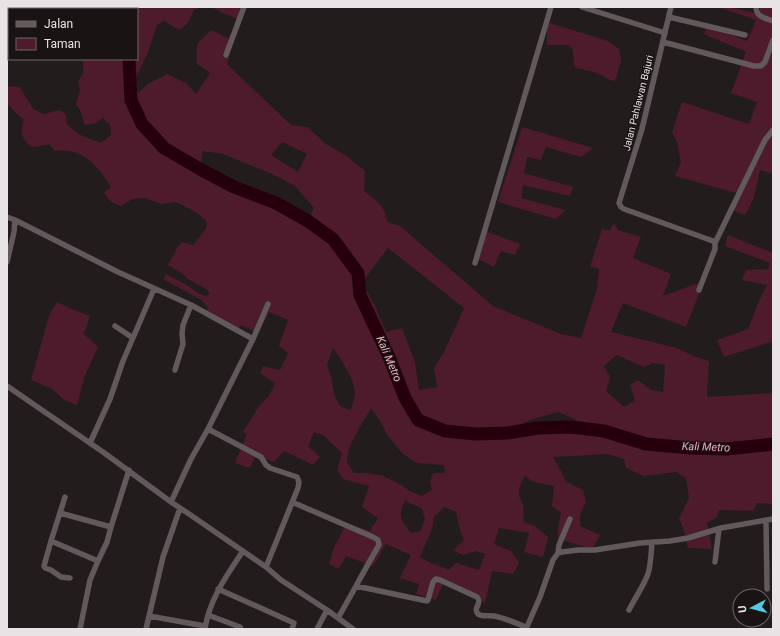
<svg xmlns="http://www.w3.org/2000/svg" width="780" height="636" font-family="Roboto,sans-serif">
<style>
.green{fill:#4d1b2b;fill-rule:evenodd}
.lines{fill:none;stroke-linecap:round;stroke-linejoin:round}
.river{stroke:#25000c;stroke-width:13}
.street{stroke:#61595b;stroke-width:5.5}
.labels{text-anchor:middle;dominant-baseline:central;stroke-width:3;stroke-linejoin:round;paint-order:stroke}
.street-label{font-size:10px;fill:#e8e3e4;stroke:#191314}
.water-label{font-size:11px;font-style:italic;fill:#f2aabc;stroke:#191314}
</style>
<rect width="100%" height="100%" fill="#231c1d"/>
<!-- green -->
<path class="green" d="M 11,7 L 200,7 L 194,10 L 187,24 L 179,30 L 164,21 L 157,25 L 148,52 L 136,78 L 138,93 L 148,84 L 167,74 L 186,83 L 196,94 L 210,73 L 197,64 L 197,44 L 211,30 L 234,41 L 227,64 L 291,125 L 307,127 L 326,144 L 345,155 L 365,171 L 364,191 C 377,202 385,205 387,222 L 400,226 L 493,306 L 561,334 L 581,338 L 597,289 L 599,269 L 590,267 L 602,229 L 609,231 L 614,223 L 618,230 L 641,237 L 633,258 L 671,274 L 663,296 L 704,281 L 686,327 L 623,303 L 611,332 L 677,348 L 696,357 L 709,361 L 707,397 L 773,393 L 773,504 L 757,503 L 753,511 L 719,510 L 717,517 L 707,523 L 712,549 L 688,548 L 683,527 L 679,519 L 689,498 L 686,478 L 676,472 L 644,476 L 626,468 L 624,459 L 608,454 L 553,457 L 561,471 L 566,482 L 583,490 L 586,502 L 580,515 L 580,526 L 600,535 L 592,549 L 558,539 L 558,528 L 561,513 L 552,506 L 554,486 L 533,482 L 525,476 L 519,488 L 519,496 L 523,505 L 524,522 L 535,526 L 548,537 L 543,557 L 524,552 L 529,533 L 499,528 L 494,544 L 511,551 L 519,563 L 513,574 L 492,571 L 485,603 L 443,584 L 436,600 L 416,594 L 419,584 L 400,578 L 411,555 L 386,544 L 373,566 L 346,556 L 339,569 L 329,564 L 334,547 L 347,523 L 370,531 L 378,518 L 362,507 L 369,486 L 343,479 L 337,470 L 342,453 L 323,435 L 314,432 L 308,446 L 320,457 L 313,465 L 284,451 L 274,462 L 256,455 L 250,468 L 235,463 L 247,434 L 243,432 L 259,406 L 269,396 L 275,383 L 260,373 L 263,366 L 280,370 L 288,353 L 279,346 L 288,320 L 269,312 L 259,333 L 241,325 L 238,330 L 204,315 L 208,309 L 206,305 L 201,300 L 163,279 L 166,274 L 185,284 L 198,293 L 206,296 L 210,294 L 206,289 L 188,279 L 179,271 L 168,265 L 177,248 L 182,242 L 193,245 L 207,227 L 206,221 L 200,215 L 188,208 L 175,202 L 161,204 L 145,198 L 132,199 L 121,206 C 112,203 108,201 104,192 L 111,188 C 103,174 92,158 76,153 C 70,150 61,151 55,151 L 49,144 L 41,146 L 31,147 C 21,138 20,132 24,120 L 16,113 L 7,103 L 7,86 L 20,87 L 33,109 L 44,114 L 59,110 L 66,114 L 67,124 L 78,134 L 101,143 L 111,135 L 110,125 L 103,118 L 96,123 L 85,125 L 80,110 L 76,104 L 80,90 L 78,81 L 83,74 L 83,61 L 85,59 L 137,59 L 137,9 L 10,9 ZM 282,142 L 307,154 L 298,172 L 271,155 ZM 203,151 L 223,154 L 272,174 L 295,186 L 314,208 L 308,220 L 276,203 L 234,187 L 200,169 ZM 388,248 L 464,308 L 444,352 L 434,368 L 437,387 L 419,390 L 415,362 L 402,328 L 386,332 L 375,306 L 362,282 ZM 333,348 C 341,359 356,381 355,395 C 354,400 352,406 350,410 L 340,406 L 334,394 L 331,376 L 327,365 ZM 617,355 L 644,367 L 653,363 L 665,365 L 663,392 L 651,390 L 638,380 L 630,385 L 635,401 L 624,407 L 606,391 L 610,377 L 604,366 ZM 371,408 L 379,419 L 388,436 L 403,454 L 417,463 L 444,465 L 445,473 L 433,473 L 430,482 L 432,490 L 422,496 L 410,491 L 396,482 L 381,475 L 364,473 L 354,473 L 347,462 L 349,448 L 356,434 ZM 558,412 L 602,431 L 571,427 L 538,428 L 507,432 L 507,430 L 533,419 ZM 405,501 L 422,508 L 425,520 L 420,531 L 411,533 C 401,520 397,516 405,501 ZM 444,507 L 456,512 L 460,530 L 464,540 L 453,550 L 463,555 L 476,551 L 485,554 L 479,570 L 456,563 L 449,570 L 429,562 L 420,557 L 432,529 L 434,517 Z
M 211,7 L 245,7 L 241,21 Z
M 718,7 L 728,7 L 760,14 L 760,7 L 773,7 L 773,174 L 760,170 L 754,198 L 745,215 L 732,210 L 736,193 L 675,176 L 681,162 L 677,142 L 672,133 L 682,102 L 749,124 L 757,102 L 731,93 L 746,52 L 704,34 L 707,26 L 747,41 L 756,20 Z
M 550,23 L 608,41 L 619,49 L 621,61 L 615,81 L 610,80 L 597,73 L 574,67 L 573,50 L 569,45 L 547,45 L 547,27 Z
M 522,127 L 593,148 L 581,157 L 546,147 L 541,160 L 527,157 L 524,173 L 573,187 L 570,196 L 523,185 L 521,198 L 565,210 L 556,219 L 498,202 Z
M 485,231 L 520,244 L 515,255 L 501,251 L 494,267 L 476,258 Z
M 728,235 L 773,253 L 773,341 L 724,357 L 717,340 L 748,329 L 759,301 L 767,285 L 742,280 L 746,270 L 768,269 L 770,263 L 725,246 Z
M 57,302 L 70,308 L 90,316 L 84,334 L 98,347 L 84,378 L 77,405 L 64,400 L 52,389 L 31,380 L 49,316 Z"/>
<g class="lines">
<!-- river -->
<path class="river" d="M 127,7 L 127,9
M 129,59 L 131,100 L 142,124 L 164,148 L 200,169 L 234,187 L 276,203 L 308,221 L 333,239 L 358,273 L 360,295 L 389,357 L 405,398 L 418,420 L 445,431 L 476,434 L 507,433 L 538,428 L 571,427 L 604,431 L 646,444 L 691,448 L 727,449 L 773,444"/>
<!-- street -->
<path class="street" d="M 582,7 L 665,33
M 671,7 L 642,129 L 619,203 L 621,207 L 624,209 L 713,241 L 715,243 L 715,249 L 699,290
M 756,7 C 756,17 765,18 773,21
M 669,17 L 745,35
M 663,42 L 754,66 L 761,66 L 765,62 L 773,40
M 226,55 L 244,7
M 7,217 L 15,220
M 715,243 L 765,140 L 773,130
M 7,262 L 14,232 L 15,220 L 118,272 L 191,305 L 253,339 L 208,429 L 191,459 L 171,502
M 475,263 L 551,7
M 115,326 L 133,338
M 253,339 L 268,304
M 175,370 L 183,344 L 182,334 L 183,325 L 191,305
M 7,386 L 103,452 L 171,502 L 192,516 L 266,567 L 281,580 L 327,610 L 353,629
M 208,429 L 261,457 L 266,465 L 270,468 L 297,477 L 299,482 L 298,488 L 266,567
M 90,443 L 110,399 L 123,361 L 154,289
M 65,497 L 51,541 L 44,566 L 45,568 L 51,570 L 61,577 L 70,578
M 292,502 L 373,537 L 378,540 L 379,545 C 365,569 352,594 338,618
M 60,513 L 111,527
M 766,521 L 767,589
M 51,541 L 98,561
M 558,553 L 559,545 L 570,519
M 715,562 L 719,529
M 356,586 L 427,601 L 428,600 L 433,582 L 436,579 L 440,580 L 477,597 C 483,604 472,608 478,614 C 482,617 489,615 494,616 C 505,618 516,623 526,627
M 218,589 L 294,623 L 292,629
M 629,610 C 635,598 643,587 648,574 C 651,564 651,553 652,542
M 208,615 L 240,627 L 241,629
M 149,616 L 205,626
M 80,629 L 90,580 L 98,561 L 107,542 L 111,527 L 129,470
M 146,629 L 163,557 L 180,508
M 205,629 C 209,600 227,575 243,551
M 317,629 L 327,610
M 526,629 L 540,597 L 553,560 L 558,553 L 562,552 L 578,550 L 595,550 L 640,543 L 670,541 L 688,538 L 721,528 L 773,519"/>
</g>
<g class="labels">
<!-- street labels -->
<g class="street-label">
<text transform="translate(638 103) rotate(-76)">Jalan Pahlawan Bajuri</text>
</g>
<!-- water labels -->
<g class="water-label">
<text transform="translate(389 359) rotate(67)">Kali Metro</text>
<text transform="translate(706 447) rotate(2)">Kali Metro</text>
</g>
</g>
<!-- border -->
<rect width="780" height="636" fill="none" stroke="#e8e3e4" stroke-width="16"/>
<!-- legend -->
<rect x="8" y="8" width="130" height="52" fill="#191314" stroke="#6c6667"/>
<rect x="16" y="21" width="20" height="6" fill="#61595b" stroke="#6c6667"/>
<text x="44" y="28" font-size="12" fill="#e8e3e4">Jalan</text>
<rect x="16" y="38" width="20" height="12" fill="#4d1b2b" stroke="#6c6667"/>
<text x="44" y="48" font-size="12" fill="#e8e3e4">Taman</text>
<!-- north arrow -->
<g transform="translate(752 608) rotate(263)"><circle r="19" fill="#191314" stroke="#6c6667"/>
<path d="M0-3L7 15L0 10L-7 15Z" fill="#56c9e0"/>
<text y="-6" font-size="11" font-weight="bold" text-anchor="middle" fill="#e8e3e4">U</text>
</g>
</svg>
